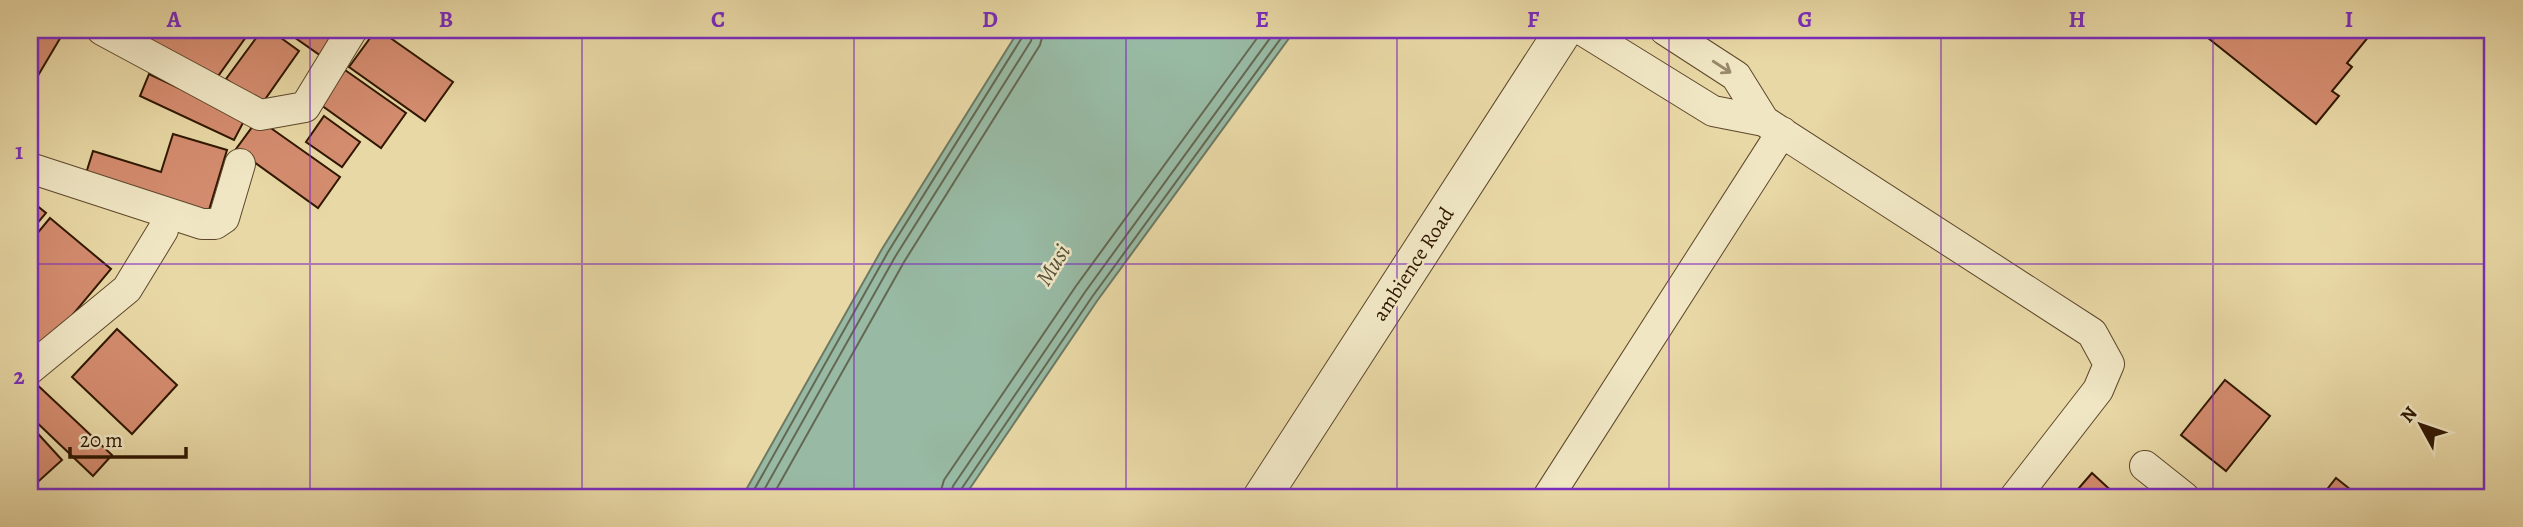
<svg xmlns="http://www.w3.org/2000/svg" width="2523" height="527" font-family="Alegreya,serif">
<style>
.water{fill:#98baa4;stroke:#6e7963;stroke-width:2}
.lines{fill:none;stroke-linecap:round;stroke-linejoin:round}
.shore{stroke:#646852;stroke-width:2}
.building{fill:#d48c6f;stroke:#2f1701;stroke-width:2}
.minor-casing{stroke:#5d472a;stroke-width:32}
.tertiary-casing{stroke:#5d472a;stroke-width:39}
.minor{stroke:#f0e6c4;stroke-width:30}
.tertiary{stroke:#f0e6c4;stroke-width:37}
.oneway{stroke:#99896c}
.grid{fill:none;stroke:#7b2cbf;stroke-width:2;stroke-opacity:0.55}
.labels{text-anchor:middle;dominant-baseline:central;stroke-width:5;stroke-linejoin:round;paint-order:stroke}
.street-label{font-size:21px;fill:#2f1701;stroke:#f0e6c4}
.water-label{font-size:23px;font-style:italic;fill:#54503a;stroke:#f0e6c4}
.neatline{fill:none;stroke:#7b2cbf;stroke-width:2.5}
.grid-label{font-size:23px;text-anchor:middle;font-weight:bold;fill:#7b2cbf}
</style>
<rect width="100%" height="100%" fill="#e8d8a5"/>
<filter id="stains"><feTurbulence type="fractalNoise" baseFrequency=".00286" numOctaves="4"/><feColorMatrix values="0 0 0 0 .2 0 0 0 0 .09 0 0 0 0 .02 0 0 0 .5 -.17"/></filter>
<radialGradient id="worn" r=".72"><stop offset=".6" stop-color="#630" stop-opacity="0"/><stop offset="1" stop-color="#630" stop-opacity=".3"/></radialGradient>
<!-- water -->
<path class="water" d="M 1019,30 L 1295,30 L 1097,301 L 964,497 L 742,497 L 882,249 Z"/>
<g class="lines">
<!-- shore -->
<path class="shore" d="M 750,497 L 888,252 L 1023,36 L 1024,30
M 760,497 L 895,257 L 1031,41 L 1033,30
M 772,497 L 904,262 L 1040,45 L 1044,30
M 939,497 L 944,480 L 1076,286 L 1263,30
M 950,497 L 953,486 L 1085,292 L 1276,30
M 958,497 L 960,491 L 1092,297 L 1287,30"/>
</g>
<!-- building -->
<path class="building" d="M 30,30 L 65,30 L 30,89 Z
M 137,30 L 251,30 L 211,86 L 135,32 Z
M 262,30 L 270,30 L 299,51 L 261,105 L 226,79 Z
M 284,30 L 343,30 L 324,58 Z
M 376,30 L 379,30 L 453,82 L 425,121 L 349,67 Z
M 2198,30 L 2374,30 L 2347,63 L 2352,67 L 2332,91 L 2339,96 L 2316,124 Z
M 345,70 L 406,113 L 381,148 L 321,105 Z
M 149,74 L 245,119 L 234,140 L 140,96 Z
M 324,116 L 360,142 L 342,167 L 306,142 Z
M 258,119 L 340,177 L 318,208 L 236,149 Z
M 173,134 L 227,150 L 206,220 L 83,183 L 93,151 L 161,172 Z
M 30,200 L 46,213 L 30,232 Z
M 50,218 L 111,269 L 34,361 L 30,358 L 30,242 Z
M 117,329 L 177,385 L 132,434 L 72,377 Z
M 31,379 L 112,455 L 93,476 L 30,416 Z
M 2225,380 L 2270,416 L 2226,471 L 2181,435 Z
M 30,425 L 62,460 L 30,489 Z
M 2092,473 L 2118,497 L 2071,497 Z
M 2336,478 L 2360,497 L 2321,497 Z"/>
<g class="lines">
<defs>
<path id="minor" d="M 102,30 L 260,115 L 305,107 L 352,30
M 1582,30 L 1713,111 L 1764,121 L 1736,76 L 1665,30
M 1764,121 L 2092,333 L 2109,364 L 2098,390 L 2015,497
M 30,168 L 202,224 L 215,224 L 224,218 L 240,164
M 30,369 L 127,289 L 163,230
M 2145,466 L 2184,497
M 1548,497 L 1782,132"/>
<path id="tertiary" d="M 1262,497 L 1564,30"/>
</defs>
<!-- minor casing -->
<use href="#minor" class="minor-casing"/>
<!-- tertiary casing -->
<use href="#tertiary" class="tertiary-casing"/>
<!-- minor -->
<use href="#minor" class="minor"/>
<!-- tertiary -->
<use href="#tertiary" class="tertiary"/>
</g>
<!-- one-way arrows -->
<defs><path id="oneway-shaft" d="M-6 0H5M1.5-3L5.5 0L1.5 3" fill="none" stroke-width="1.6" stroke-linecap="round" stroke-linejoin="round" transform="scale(1.75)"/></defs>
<use class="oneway" href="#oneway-shaft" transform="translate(1722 67) rotate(33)"/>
<!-- grid -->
<path class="grid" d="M 310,30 L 310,497M 582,30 L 582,497M 854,30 L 854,497M 1126,30 L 1126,497M 1397,30 L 1397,497M 1669,30 L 1669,497M 1941,30 L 1941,497M 2213,30 L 2213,497M 30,264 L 2493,264"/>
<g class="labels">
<!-- street labels -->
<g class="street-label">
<text transform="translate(1413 264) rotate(-57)">ambience Road</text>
</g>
<!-- water labels -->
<g class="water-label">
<text transform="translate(1053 265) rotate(-58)">Musi</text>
</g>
</g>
<!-- margin -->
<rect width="2523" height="527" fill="none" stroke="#e8d8a5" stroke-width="77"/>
<!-- north arrow -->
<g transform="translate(2421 425) rotate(310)" stroke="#f0e6c4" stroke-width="5" paint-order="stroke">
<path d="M0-5L12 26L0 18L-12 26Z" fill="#2f1701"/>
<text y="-10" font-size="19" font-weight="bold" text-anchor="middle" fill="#2f1701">N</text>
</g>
<!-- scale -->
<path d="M70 447v10h116v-10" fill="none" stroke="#2f1701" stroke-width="3.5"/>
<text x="80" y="447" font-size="21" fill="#2f1701" stroke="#f0e6c4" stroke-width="5" paint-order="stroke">20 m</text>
<rect x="38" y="38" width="2446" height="451" class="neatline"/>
<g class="grid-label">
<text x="174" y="27">A</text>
<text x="446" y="27">B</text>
<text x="718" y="27">C</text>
<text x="990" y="27">D</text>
<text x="1262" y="27">E</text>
<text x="1533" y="27">F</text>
<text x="1805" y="27">G</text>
<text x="2077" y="27">H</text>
<text x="2349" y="27">I</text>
<text x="19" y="159">1</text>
<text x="19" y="384">2</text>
</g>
<rect width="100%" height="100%" filter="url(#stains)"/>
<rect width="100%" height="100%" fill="url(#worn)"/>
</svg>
